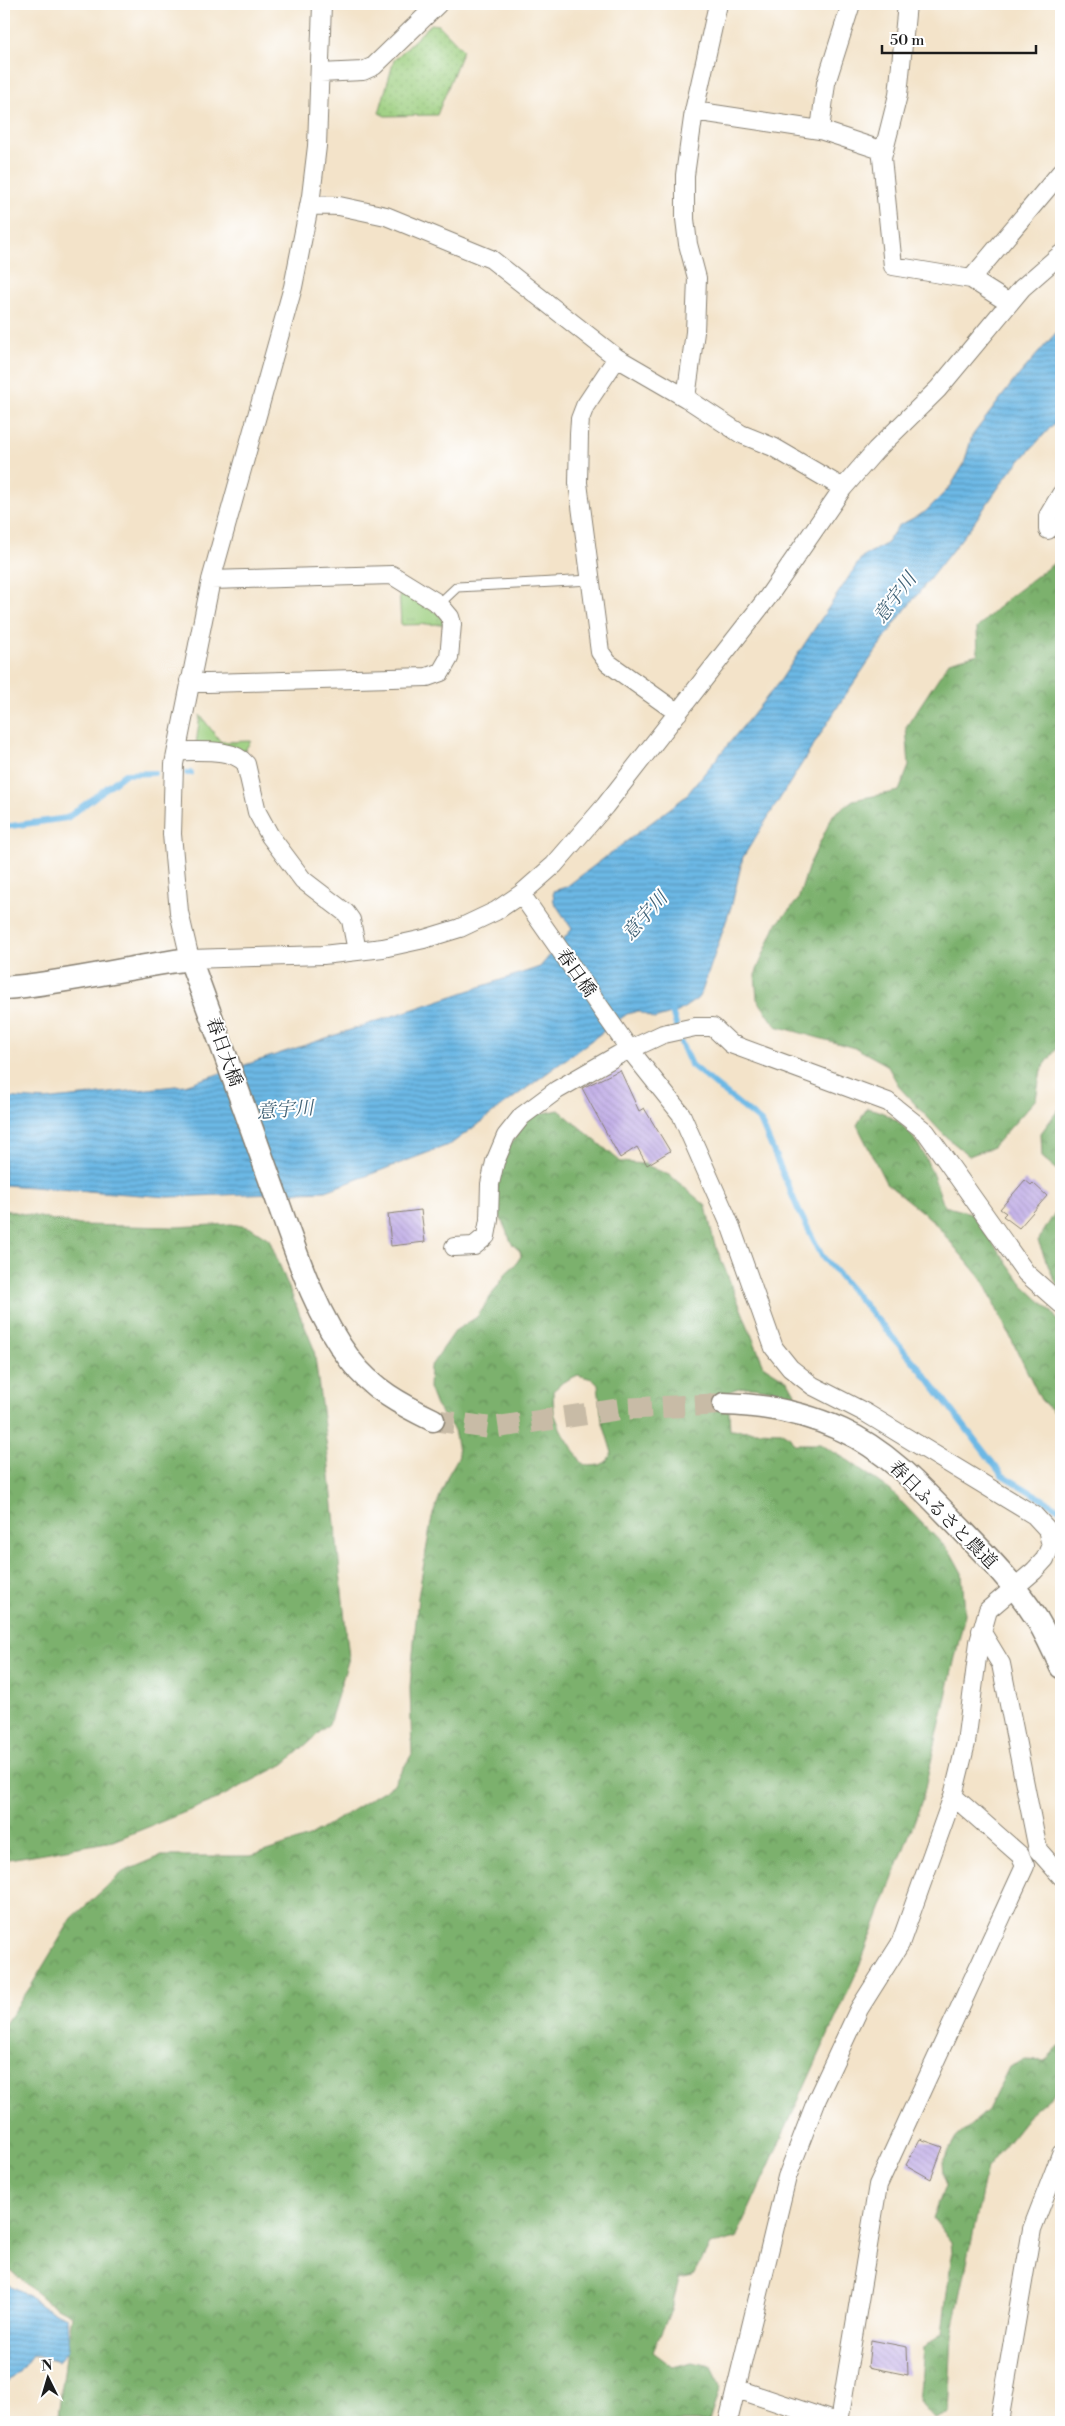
<svg xmlns="http://www.w3.org/2000/svg" width="1065" height="2426" font-family="'Libre Bodoni','Noto Serif JP',serif">
<style>
.grass{fill:url(#grass-dots);stroke:#5c754d}
.forest{fill:url(#forest-crowns);stroke:#4c6644;fill-rule:evenodd}
.park{fill:url(#park-tufts);stroke:#5c754d}
.water{fill:url(#water-rules);stroke:#446a80}
.lines{fill:none;stroke-linecap:round;stroke-linejoin:round}
.stream{stroke:#6cb8e5;stroke-width:6}
.building{fill:url(#building-back-hatch)}
.tertiary-tunnel{stroke:#c8bba6;stroke-width:22;stroke-dasharray:22 11;stroke-linecap:butt}
.service-casing{stroke:#888072;stroke-width:11}
.minor-casing{stroke:#888072;stroke-width:20}
.tertiary-casing{stroke:#888072;stroke-width:25}
.service{stroke:#fff;stroke-width:9}
.minor{stroke:#fff;stroke-width:18}
.tertiary{stroke:#fff;stroke-width:22}
.labels{text-anchor:middle;dominant-baseline:central;stroke-width:4;stroke-linejoin:round;paint-order:stroke}
.street-label{font-size:18px;fill:#1c1c1c;stroke:#fff}
.water-label{font-size:19px;font-style:italic;fill:#406276;stroke:#fff}
</style>
<defs>
<pattern id="grass-dots" width="8" height="8" patternUnits="userSpaceOnUse" patternTransform="scale(1.25)"><rect width="8" height="8" fill="#9bce7e"/><path d="M2 2h.1M6 6h.1" fill="none" stroke="#85b06c" stroke-width="1.8" stroke-linecap="round"/></pattern>
<pattern id="forest-crowns" width="20" height="18" patternUnits="userSpaceOnUse" patternTransform="scale(1.25)"><rect width="20" height="18" fill="#7cb16d"/><path d="M2 6a3 3 0 1 1 6 0M12 15a3 3 0 1 1 6 0" fill="none" stroke="#658f59"/></pattern>
<pattern id="park-tufts" width="24" height="20" patternUnits="userSpaceOnUse" patternTransform="scale(1.25)"><rect width="24" height="20" fill="#9bce7e"/><path d="M3 7l-1-3M5 7V3M7 7l1-3M15 17l-1-3M17 17v-4M19 17l1-3" fill="none" stroke="#85b06c"/></pattern>
<pattern id="water-rules" width="6" height="5" patternUnits="userSpaceOnUse" patternTransform="scale(1.25)"><rect width="6" height="5" fill="#6cb8e5"/><path d="M0 2.5h6" fill="none" stroke="#5895b9"/></pattern>
<pattern id="building-back-hatch" width="6" height="6" patternUnits="userSpaceOnUse" patternTransform="scale(1.25)"><rect width="6" height="6" fill="#bda9e5"/><path d="M-1 5l2 2M0 0l6 6M5-1l2 2" fill="none" stroke="#a291c4"/></pattern>
</defs>
<rect width="100%" height="100%" fill="#fff"/>
<filter id="ink" filterUnits="userSpaceOnUse"><feTurbulence type="fractalNoise" baseFrequency=".02" numOctaves="2"/><feDisplacementMap in="SourceGraphic" scale="10" xChannelSelector="R" yChannelSelector="G"/><feConvolveMatrix kernelMatrix="1 2 1 2 8 2 1 2 1" color-interpolation-filters="sRGB"/></filter>
<filter id="wash" filterUnits="userSpaceOnUse"><feTurbulence type="fractalNoise" baseFrequency=".0096" numOctaves="4" result="noise"/><feDisplacementMap in="SourceGraphic" scale="20" xChannelSelector="R" yChannelSelector="G"/><feGaussianBlur stdDeviation="1.12" result="paint"/><feColorMatrix in="noise" values="0 0 0 0 0 0 0 0 0 0 0 0 0 0 0 0 0 1.4 0 .05"/><feComposite in="paint" operator="in"/></filter>
<g filter="url(#wash)">
<rect width="100%" height="100%" fill="#f3e3c9"/>
<!-- grass -->
<path class="grass" d="M 431,24 L 439,25 L 463,50 L 437,115 L 385,116 L 379,113 L 394,60 Z"/>
<!-- forest -->
<path class="forest" d="M 1061,558 L 1061,1047 L 1057,1048 L 1041,1070 L 1036,1099 L 993,1147 L 969,1156 L 944,1135 L 900,1088 L 887,1065 L 858,1049 L 776,1026 L 757,999 L 755,975 L 775,926 L 798,900 L 809,865 L 833,815 L 853,800 L 899,791 L 909,766 L 906,727 L 949,662 L 978,654 L 977,628 L 1009,597 Z
M 1061,1106 L 1061,1290 C 1055,1285 1043,1252 1038,1241 L 1057,1209 L 1061,1173 L 1042,1157 L 1041,1133 Z
M 867,1108 C 915,1117 930,1165 944,1206 L 971,1213 L 1023,1285 L 1052,1312 L 1061,1325 L 1061,1420 L 1041,1400 L 983,1281 L 932,1220 L 886,1183 L 857,1125 Z
M 559,1110 L 621,1162 L 644,1164 L 671,1176 L 706,1206 L 714,1242 L 764,1366 L 788,1381 L 799,1400 C 780,1393 747,1379 728,1393 L 730,1430 L 782,1432 L 790,1437 L 794,1444 L 820,1444 L 849,1461 L 891,1491 L 951,1553 L 962,1573 L 965,1614 L 922,1801 L 859,1967 L 736,2238 L 710,2245 L 693,2276 L 679,2279 L 671,2310 L 653,2352 L 673,2367 L 692,2362 L 712,2366 L 720,2387 L 709,2422 L 57,2422 L 72,2315 L 46,2301 L 4,2265 L 4,2025 L 31,1986 L 72,1918 L 123,1872 L 161,1856 L 251,1856 L 309,1837 L 393,1785 L 412,1754 L 410,1687 L 418,1597 L 432,1517 L 448,1475 L 459,1456 L 454,1430 L 436,1406 L 429,1388 L 430,1367 L 456,1330 L 477,1317 L 507,1272 L 515,1265 L 521,1256 L 520,1251 L 512,1244 L 496,1207 L 500,1160 L 529,1116 ZM 578,1375 L 592,1379 L 598,1385 L 602,1420 L 612,1453 L 606,1462 L 600,1465 L 589,1466 L 582,1463 L 561,1430 L 554,1413 L 553,1391 L 563,1382 Z
M 4,1210 L 80,1225 L 175,1227 L 232,1224 L 252,1228 L 269,1239 L 314,1349 L 328,1457 L 349,1658 L 329,1724 L 284,1764 L 213,1801 L 113,1841 L 4,1860 Z
M 1059,2046 L 1061,2046 L 1061,2087 L 1030,2114 L 987,2168 L 952,2335 L 948,2413 L 934,2419 L 919,2402 L 924,2348 L 942,2332 L 952,2253 L 951,2242 L 933,2218 L 945,2186 L 943,2161 L 956,2138 L 988,2110 L 1009,2067 L 1024,2060 L 1045,2061 Z"/>
<!-- park -->
<path class="park" d="M 399,589 L 439,614 L 444,624 L 401,625 Z
M 200,715 L 221,742 L 251,741 L 245,750 L 227,751 L 196,744 Z"/>
<!-- water -->
<path class="water" d="M 1061,327 L 1061,416 L 1008,474 L 973,524 L 898,619 L 842,700 L 743,857 L 732,904 L 700,997 L 678,1012 L 654,1019 L 638,1011 L 627,1014 L 451,1144 L 326,1191 L 169,1197 L 4,1185 L 4,1097 L 44,1100 L 185,1085 L 540,967 L 572,929 L 554,902 L 553,891 L 566,887 L 685,797 L 780,681 L 862,557 L 886,544 L 898,526 L 925,512 L 950,487 L 964,464 L 972,436 L 1013,382 Z
M 4,2282 L 23,2292 L 43,2307 L 67,2317 L 69,2350 L 58,2362 L 32,2355 L 19,2372 L 4,2384 Z"/>
<g class="lines">
<!-- stream -->
<path class="stream" d="M 187,773 L 191,773
M 4,827 L 67,818 L 125,774 L 154,773
M 671,1007 L 676,1025
M 681,1043 L 691,1065 L 761,1122 L 798,1209 L 822,1256 L 921,1370 L 1002,1475 L 1061,1510"/>
</g>
<g id="blocks">
<!-- building -->
<path class="building" d="M 620,1070 L 639,1111 L 644,1108 L 670,1151 L 647,1165 L 637,1147 L 620,1158 L 582,1088 Z
M 1025,1180 L 1031,1185 L 1033,1183 L 1047,1196 L 1019,1228 L 1003,1216 L 1006,1213 L 1000,1209 Z
M 421,1210 L 425,1242 L 391,1246 L 388,1214 Z
M 920,2139 L 943,2147 L 931,2179 L 906,2165 Z
M 871,2340 L 907,2347 L 908,2375 L 868,2367 Z"/>
</g>
</g>
<g filter="url(#ink)">
<use href="#blocks" fill-opacity="0" stroke="#888072" stroke-width="1"/>
<g class="lines">
<!-- tertiary-tunnel -->
<path class="tertiary-tunnel" d="M 433,1420 L 491,1428 L 621,1409 L 724,1404"/>
<defs>
<path id="service" d="M 439,604 L 457,587 L 591,580"/>
<path id="minor" d="M 322,4 L 317,146 L 311,196 L 293,287 L 211,580 L 174,764 L 172,834 L 179,912 L 190,959 L 323,955 L 383,948 L 424,939 L 460,928 L 496,911 L 521,894 L 554,865 L 605,806 L 768,597 L 843,488 L 876,450 L 938,389 L 1022,288 L 1061,254
M 907,4 L 898,95 L 882,158 L 893,266 L 971,279 L 1009,303
M 320,73 L 363,71 L 374,66 L 438,4
M 694,111 L 820,130 L 884,151
M 820,130 L 826,83 L 851,4
M 309,205 L 339,206 L 386,216 L 491,259 L 617,358 L 686,398 L 741,434 L 773,447 L 843,488
M 971,279 L 1061,172
M 617,358 L 585,406 L 580,419 L 579,434 L 578,483 L 600,652 L 608,663 L 678,713
M 686,398 L 695,332 L 697,278 L 688,244 L 685,219 L 685,175 L 694,111 L 718,4
M 1048,530 L 1048,516 L 1061,494
M 189,681 L 208,683 L 427,677 L 441,672 L 449,658 L 452,624 L 450,617 L 439,604 L 392,575 L 211,580
M 177,751 C 197,752 232,747 246,764 L 257,812 L 270,836 L 303,880 L 346,913 L 351,920 L 357,951
M 521,894 L 630,1050 L 681,1114 L 731,1227 L 774,1348 L 790,1368 L 813,1386 L 866,1413 L 1034,1515 L 1047,1529 L 1051,1545 L 1045,1559 L 1034,1571 L 988,1610 L 979,1642 L 966,1743 L 953,1796 L 900,1944 L 859,2009 L 817,2099 L 787,2177 L 728,2422
M 454,1247 L 474,1246 L 486,1236 L 489,1220 L 490,1184 L 495,1162 L 506,1136 L 522,1116 L 557,1090 L 618,1055 L 663,1034 L 695,1027 L 713,1027 L 731,1044 L 888,1102 L 926,1132 L 1026,1273 L 1061,1304
M 981,1631 L 1001,1664 L 1038,1850 L 1061,1876
M 737,2389 L 836,2422
M 839,2422 L 878,2185 L 1025,1866 L 1020,1855 L 953,1796
M 999,2422 L 1032,2229 L 1061,2154"/>
<path id="tertiary" d="M 4,988 C 67,983 128,967 190,959 C 218,1035 246,1112 273,1188 C 294,1246 313,1311 351,1361 C 372,1389 402,1405 433,1420
M 724,1404 C 765,1405 805,1413 842,1430 C 889,1451 926,1493 961,1529 C 988,1557 1016,1586 1037,1619 C 1046,1634 1054,1651 1061,1667"/>
</defs>
<!-- service casing -->
<use href="#service" class="service-casing"/>
<!-- minor casing -->
<use href="#minor" class="minor-casing"/>
<!-- tertiary casing -->
<use href="#tertiary" class="tertiary-casing"/>
<!-- service -->
<use href="#service" class="service"/>
<!-- minor -->
<use href="#minor" class="minor"/>
<!-- tertiary -->
<use href="#tertiary" class="tertiary"/>
</g>
</g>
<g class="labels">
<!-- street labels -->
<g class="street-label">
<text transform="translate(576 973) rotate(55)">春日橋</text>
<text transform="translate(224 1052) rotate(70)">春日大橋</text>
<text transform="translate(943 1515) rotate(45)">春日ふるさと農道</text>
</g>
<!-- water labels -->
<g class="water-label">
<text transform="translate(895 598) rotate(-53)">意宇川</text>
<text transform="translate(645 916) rotate(-48)">意宇川</text>
<text transform="translate(285 1110) rotate(-4)">意宇川</text>
</g>
</g>
<!-- margin -->
<rect width="1065" height="2426" fill="none" stroke="#fff" stroke-width="20"/>
<!-- north arrow -->
<g transform="translate(48 2378) rotate(355)" stroke="#ffffff" stroke-width="4" paint-order="stroke">
<path d="M0-4L9 19L0 12L-9 19Z" fill="#1c1c1c"/>
<text y="-8" font-size="14" font-weight="bold" text-anchor="middle" fill="#1c1c1c">N</text>
</g>
<!-- scale -->
<path d="M882 45v8h154v-8" fill="none" stroke="#1c1c1c" stroke-width="2.5"/>
<text x="890" y="45" font-size="15" fill="#1c1c1c" stroke="#ffffff" stroke-width="4" paint-order="stroke">50 m</text>
</svg>
